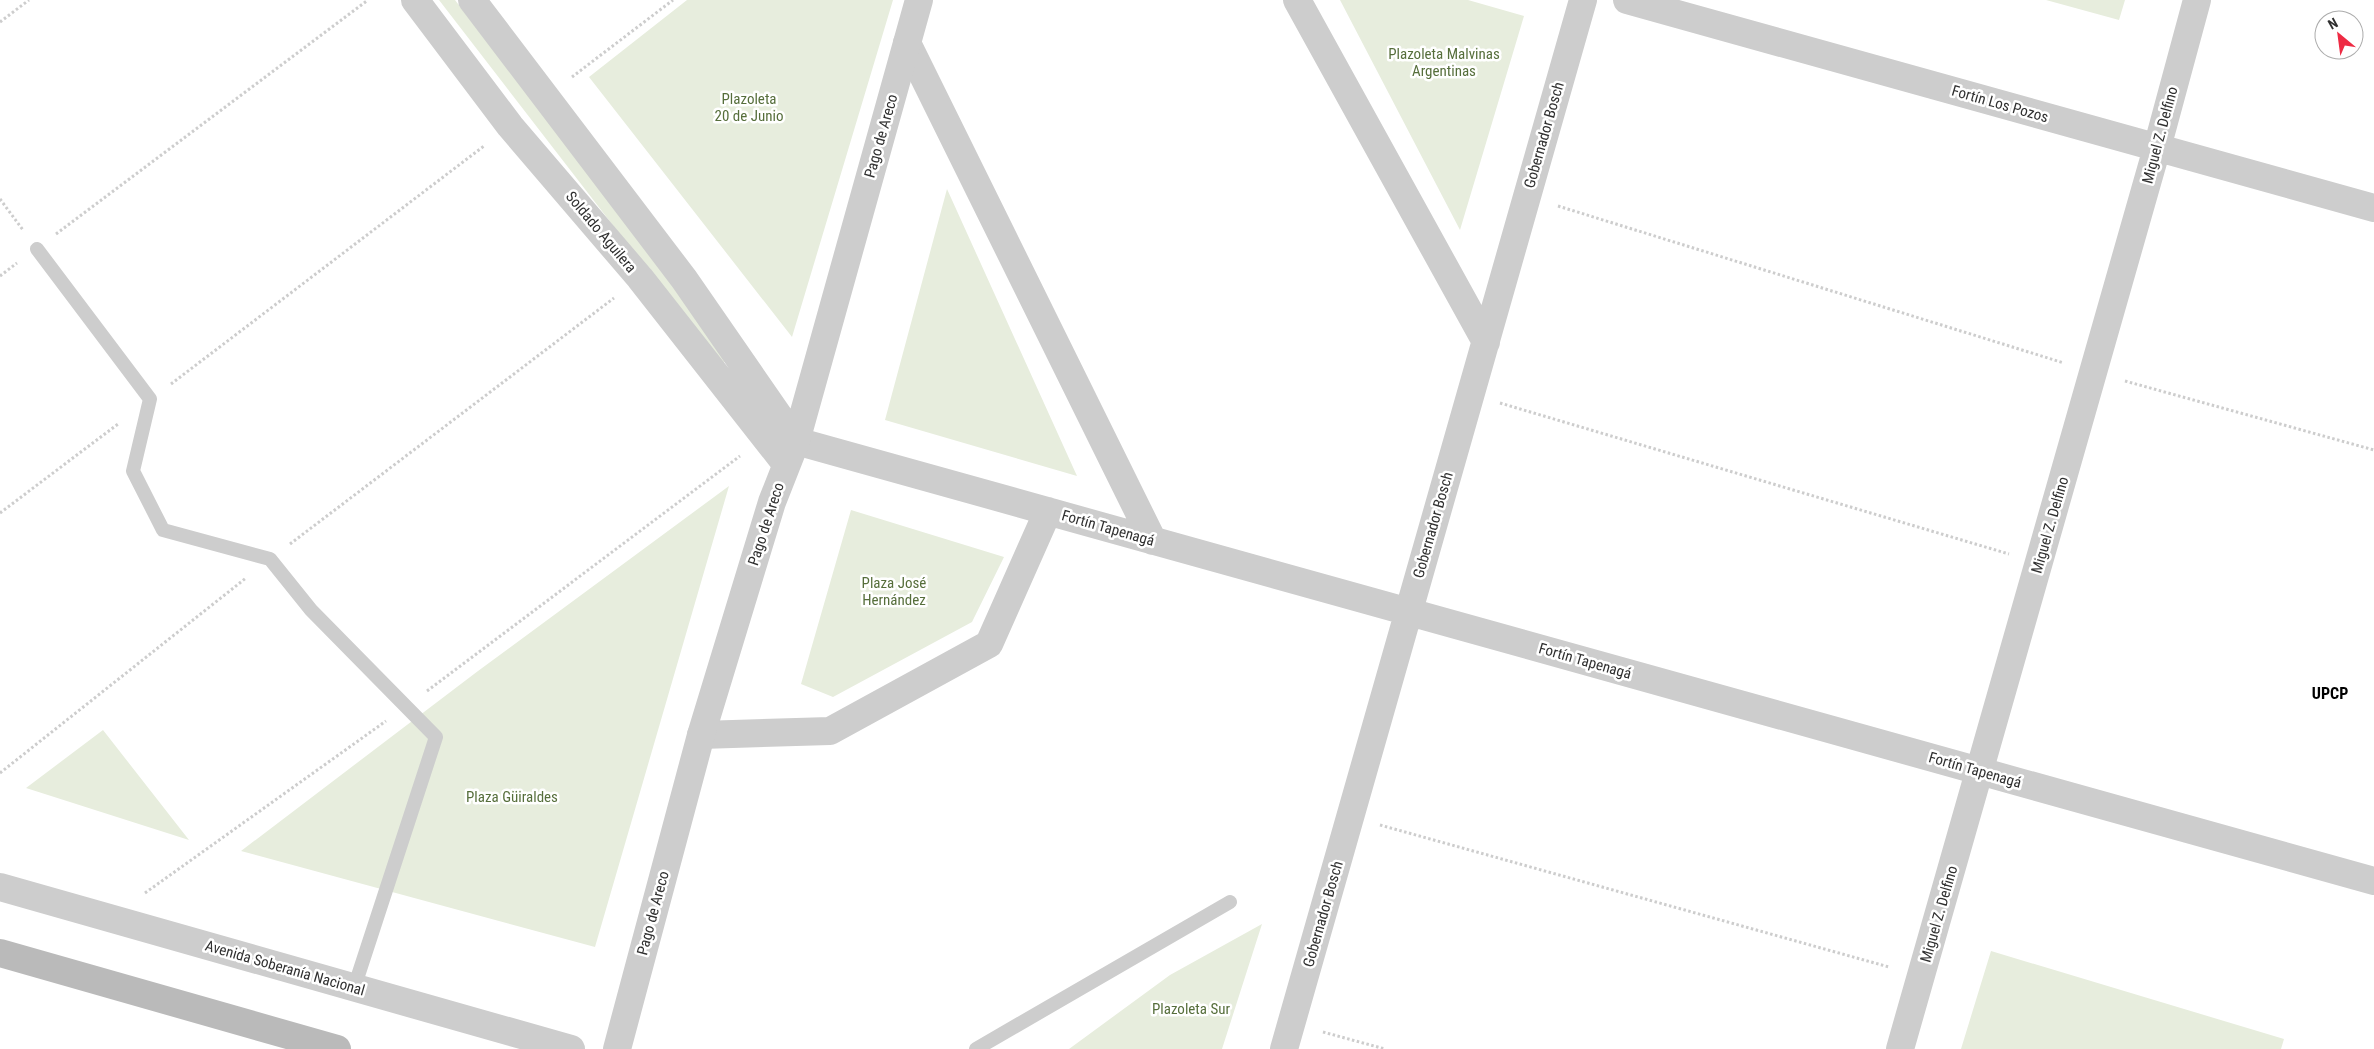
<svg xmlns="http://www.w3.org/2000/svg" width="2374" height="1049" font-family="'Roboto Condensed',sans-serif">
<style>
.green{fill:#e7eddd}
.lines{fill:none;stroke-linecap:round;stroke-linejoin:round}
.path{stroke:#cdcdcd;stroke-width:3;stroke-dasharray:2.5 2.5;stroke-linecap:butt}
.service{stroke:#cdcdcd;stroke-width:14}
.minor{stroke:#cdcdcd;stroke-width:28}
.tertiary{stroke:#cdcdcd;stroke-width:28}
.secondary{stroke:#bababa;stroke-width:28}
.labels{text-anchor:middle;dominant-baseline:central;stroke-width:5;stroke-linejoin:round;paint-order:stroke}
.park-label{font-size:15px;fill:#566e3b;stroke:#fff}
.street-label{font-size:15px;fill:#303030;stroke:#fff}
.neighbourhood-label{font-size:16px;font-weight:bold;fill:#000;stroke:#fff}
</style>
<rect width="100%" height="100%" fill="#fff"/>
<!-- green -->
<path class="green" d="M 439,0 L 455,0 L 730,359 L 720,364 Z
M 687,0 L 893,0 L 792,337 L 589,77 Z
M 1340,0 L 1468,0 L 1524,16 L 1460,230 Z
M 2046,0 L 2125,0 L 2119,20 Z
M 947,189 L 1077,476 L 885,420 Z
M 729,486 L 595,947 L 241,851 L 478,671 Z
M 851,510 L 1004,557 L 972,622 L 833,697 L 801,684 Z
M 103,730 L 189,840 L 26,788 Z
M 1262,924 L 1222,1049 L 1069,1049 L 1170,975 Z
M 1991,951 L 2284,1039 L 2281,1049 L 1961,1049 Z"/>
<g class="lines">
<!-- path -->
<path class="path" d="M 0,22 L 29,0
M 572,77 L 673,0
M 0,199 L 23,230
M 1558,206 L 2064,363
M 56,234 L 368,0
M 0,276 L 17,263
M 2125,381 L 2374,450
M 171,384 L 484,146
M 1500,403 L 2009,554
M 0,513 L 118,424
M 290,544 L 614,298
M 427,691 L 740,456
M 0,773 L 246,578
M 1380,825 L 1889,967
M 145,893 L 386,721
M 1323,1032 L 1385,1049"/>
<!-- service -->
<path class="service" d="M 37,249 L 150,399 L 133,471 L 163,530 L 270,559 L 311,610 L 436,737 L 354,988
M 976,1049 L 1230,902"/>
<!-- minor -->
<path class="minor" d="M 1297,0 L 1486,342
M 1627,0 L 2374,208
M 907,43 L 1153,541
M 796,441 L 2374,881
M 701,735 L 830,731 L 989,644 L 1048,511
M 1284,1049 L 1583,0
M 1900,1049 L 2157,148 L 2197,0"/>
<!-- tertiary -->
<path class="tertiary" d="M 415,0 L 510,126 L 640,278 L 786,464
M 472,0 L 684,279 L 796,441
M 0,887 L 571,1049
M 617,1049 L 701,735 L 772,502 L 796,441 L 919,0"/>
<!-- secondary -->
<path class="secondary" d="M 0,953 L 337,1049"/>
</g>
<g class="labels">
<!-- park labels -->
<g class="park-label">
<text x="1444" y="54">Plazoleta Malvinas<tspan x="1444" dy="17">Argentinas</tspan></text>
<text x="749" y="99">Plazoleta<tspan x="749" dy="17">20 de Junio</tspan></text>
<text x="894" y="583">Plaza José<tspan x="894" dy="17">Hernández</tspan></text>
<text x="512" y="797">Plaza Güiraldes</text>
<text x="1191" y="1009">Plazoleta Sur</text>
</g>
<!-- street labels -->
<g class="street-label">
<text transform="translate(2000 104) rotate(16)">Fortín Los Pozos</text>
<text transform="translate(1544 135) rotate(-74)">Gobernador Bosch</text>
<text transform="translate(2160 135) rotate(-75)">Miguel Z. Delfino</text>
<text transform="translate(881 136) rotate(-74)">Pago de Areco</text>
<text transform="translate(601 232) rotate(50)">Soldado Aguilera</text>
<text transform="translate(766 524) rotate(-72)">Pago de Areco</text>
<text transform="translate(1433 525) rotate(-74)">Gobernador Bosch</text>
<text transform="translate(2050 525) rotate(-74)">Miguel Z. Delfino</text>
<text transform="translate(1108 528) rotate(16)">Fortín Tapenagá</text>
<text transform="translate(1585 661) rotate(16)">Fortín Tapenagá</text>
<text transform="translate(1975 770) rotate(16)">Fortín Tapenagá</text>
<text transform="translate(653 913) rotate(-75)">Pago de Areco</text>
<text transform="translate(1323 914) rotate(-74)">Gobernador Bosch</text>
<text transform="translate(1939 914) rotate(-74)">Miguel Z. Delfino</text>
<text transform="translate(285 968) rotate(16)">Avenida Soberanía Nacional</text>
</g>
<!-- neighbourhood labels -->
<g class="neighbourhood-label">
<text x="2330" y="693">UPCP</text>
</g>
</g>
<!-- north arrow -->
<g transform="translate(2339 35) rotate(331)"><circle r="24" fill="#ffffff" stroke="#acacac"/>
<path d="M0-4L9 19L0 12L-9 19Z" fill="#ee2b44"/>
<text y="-8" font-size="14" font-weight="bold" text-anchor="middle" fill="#303030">N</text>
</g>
</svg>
